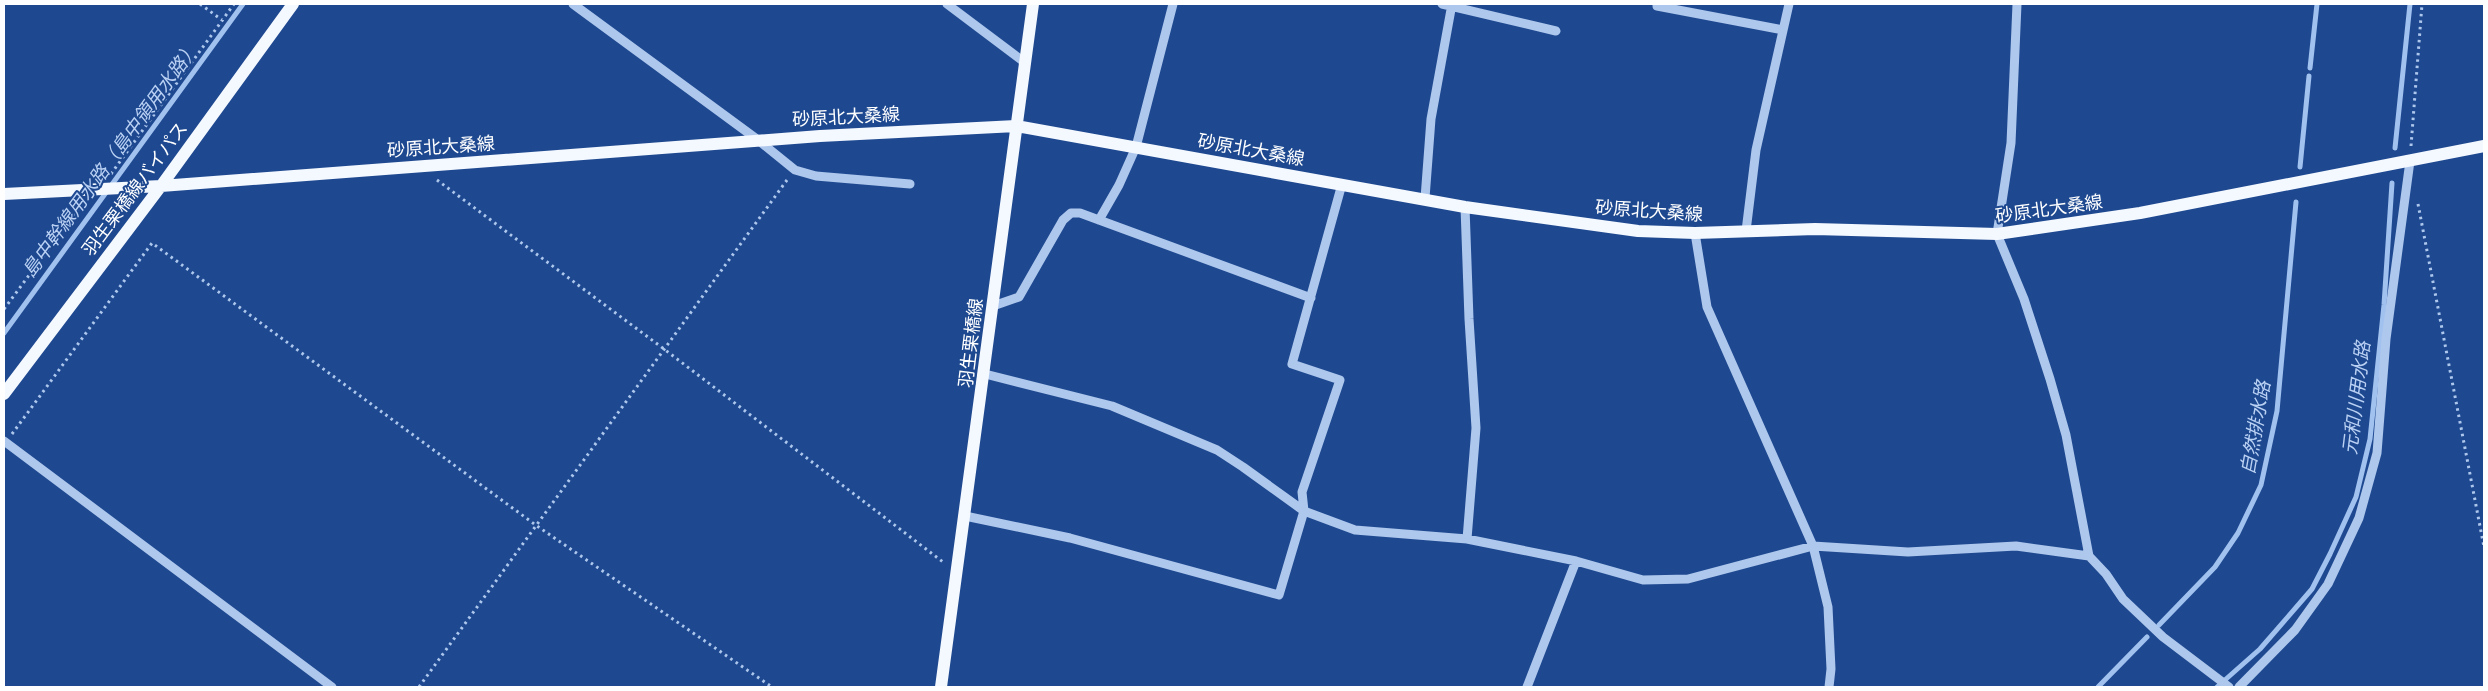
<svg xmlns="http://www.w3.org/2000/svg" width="2488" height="691" font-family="Karla,'Noto Sans JP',sans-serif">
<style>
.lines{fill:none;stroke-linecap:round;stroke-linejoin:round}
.stream{stroke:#a1c1ef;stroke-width:5}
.path{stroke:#aec7ed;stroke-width:3;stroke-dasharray:2.5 4;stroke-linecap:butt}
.minor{stroke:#aec7ed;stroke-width:9}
.major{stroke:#f4f8ff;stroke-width:12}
.labels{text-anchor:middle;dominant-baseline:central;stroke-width:4;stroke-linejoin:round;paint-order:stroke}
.street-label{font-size:18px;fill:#fff;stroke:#1e4990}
.water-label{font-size:19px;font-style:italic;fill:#bad1f4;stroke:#1e4990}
</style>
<rect width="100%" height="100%" fill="#1e4990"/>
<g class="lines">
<!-- stream -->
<path class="stream" d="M 2310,68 L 2317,4
M 2395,148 L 2410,4
M 2300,167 L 2309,76
M 4,333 L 243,4
M 2159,625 L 2215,567 L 2238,533 L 2261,485 L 2277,411 L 2296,202
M 2098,687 L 2147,637
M 2217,687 L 2260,649 L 2312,589 L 2330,554 L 2356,497 L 2370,439 L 2384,305 L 2392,183"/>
<!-- path -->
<path class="path" d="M 200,4 L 222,20
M 2411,146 L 2422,4
M 111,174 L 234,4
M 437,180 L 664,349 L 943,562
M 2418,204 L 2484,547
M 4,309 L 82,204
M 12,434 L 152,243 L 537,526 L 772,687
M 419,687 L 787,180"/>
<!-- minor -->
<path class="minor" d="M 573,4 L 758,140 L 795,170 L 816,176 L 910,184
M 947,4 L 1024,62
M 1442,4 L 1556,31
M 1657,4 L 1657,6 L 1783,30
M 2017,4 L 2011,143 L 1997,234 L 2024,299 L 2050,379 L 2066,435 L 2089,556 L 2106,574 L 2123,599 L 2163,637 L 2229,687
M 1425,198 L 1431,119 L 1452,4
M 1465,207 L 1469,319 L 1476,428 L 1467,539
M 1099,220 L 1119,185 L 1136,147 L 1173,4
M 1746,231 L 1756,150 L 1789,4
M 1695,233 L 1707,307 L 1813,546 L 1828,607 L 1831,669 L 1829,687
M 993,306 L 1019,297 L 1063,220 L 1071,213 L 1080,213 L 1311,298
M 985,374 L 1112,406 L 1217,450 L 1243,467 L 1304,511 L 1355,530 L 1467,539 L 1576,561 L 1643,580 L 1688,579 L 1813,546 L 1908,552 L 2016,546 L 2089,556
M 4,441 L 332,687
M 965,516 L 1070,538 L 1279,595 L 1304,511 L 1302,492 L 1340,380 L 1292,364 L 1342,184
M 1527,687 L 1576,561
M 2239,687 L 2295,630 L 2328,584 L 2359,518 L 2377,453 L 2386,339 L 2410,161"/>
<!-- major -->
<path class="major" d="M 4,194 L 161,186 L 820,136 L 1016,126 L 1465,207 L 1638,231 L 1695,233 L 1815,229 L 1997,234 L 2140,213 L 2484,146
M 4,394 L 161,186 L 293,4
M 941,687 L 1033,4"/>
</g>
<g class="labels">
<!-- street labels -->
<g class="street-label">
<text transform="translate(846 117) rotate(-3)">砂原北大桑線</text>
<text transform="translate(441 147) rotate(-4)">砂原北大桑線</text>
<text transform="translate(1251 150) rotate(10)">砂原北大桑線</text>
<text transform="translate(135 189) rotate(-53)">羽生栗橋線バイパス</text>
<text transform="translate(2049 209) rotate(-8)">砂原北大桑線</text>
<text transform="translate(1649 211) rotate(4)">砂原北大桑線</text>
<text transform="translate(971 343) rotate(-83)">羽生栗橋線</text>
</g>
<!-- water labels -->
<g class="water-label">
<text transform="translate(111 160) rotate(-54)">島中幹線用水路（島中領用水路）</text>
<text transform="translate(2357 398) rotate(-83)">元和川用水路</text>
<text transform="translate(2256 428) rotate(-80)">自然排水路</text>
</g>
</g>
<!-- border -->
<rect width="2488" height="691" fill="none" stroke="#ffffff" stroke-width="10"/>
</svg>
